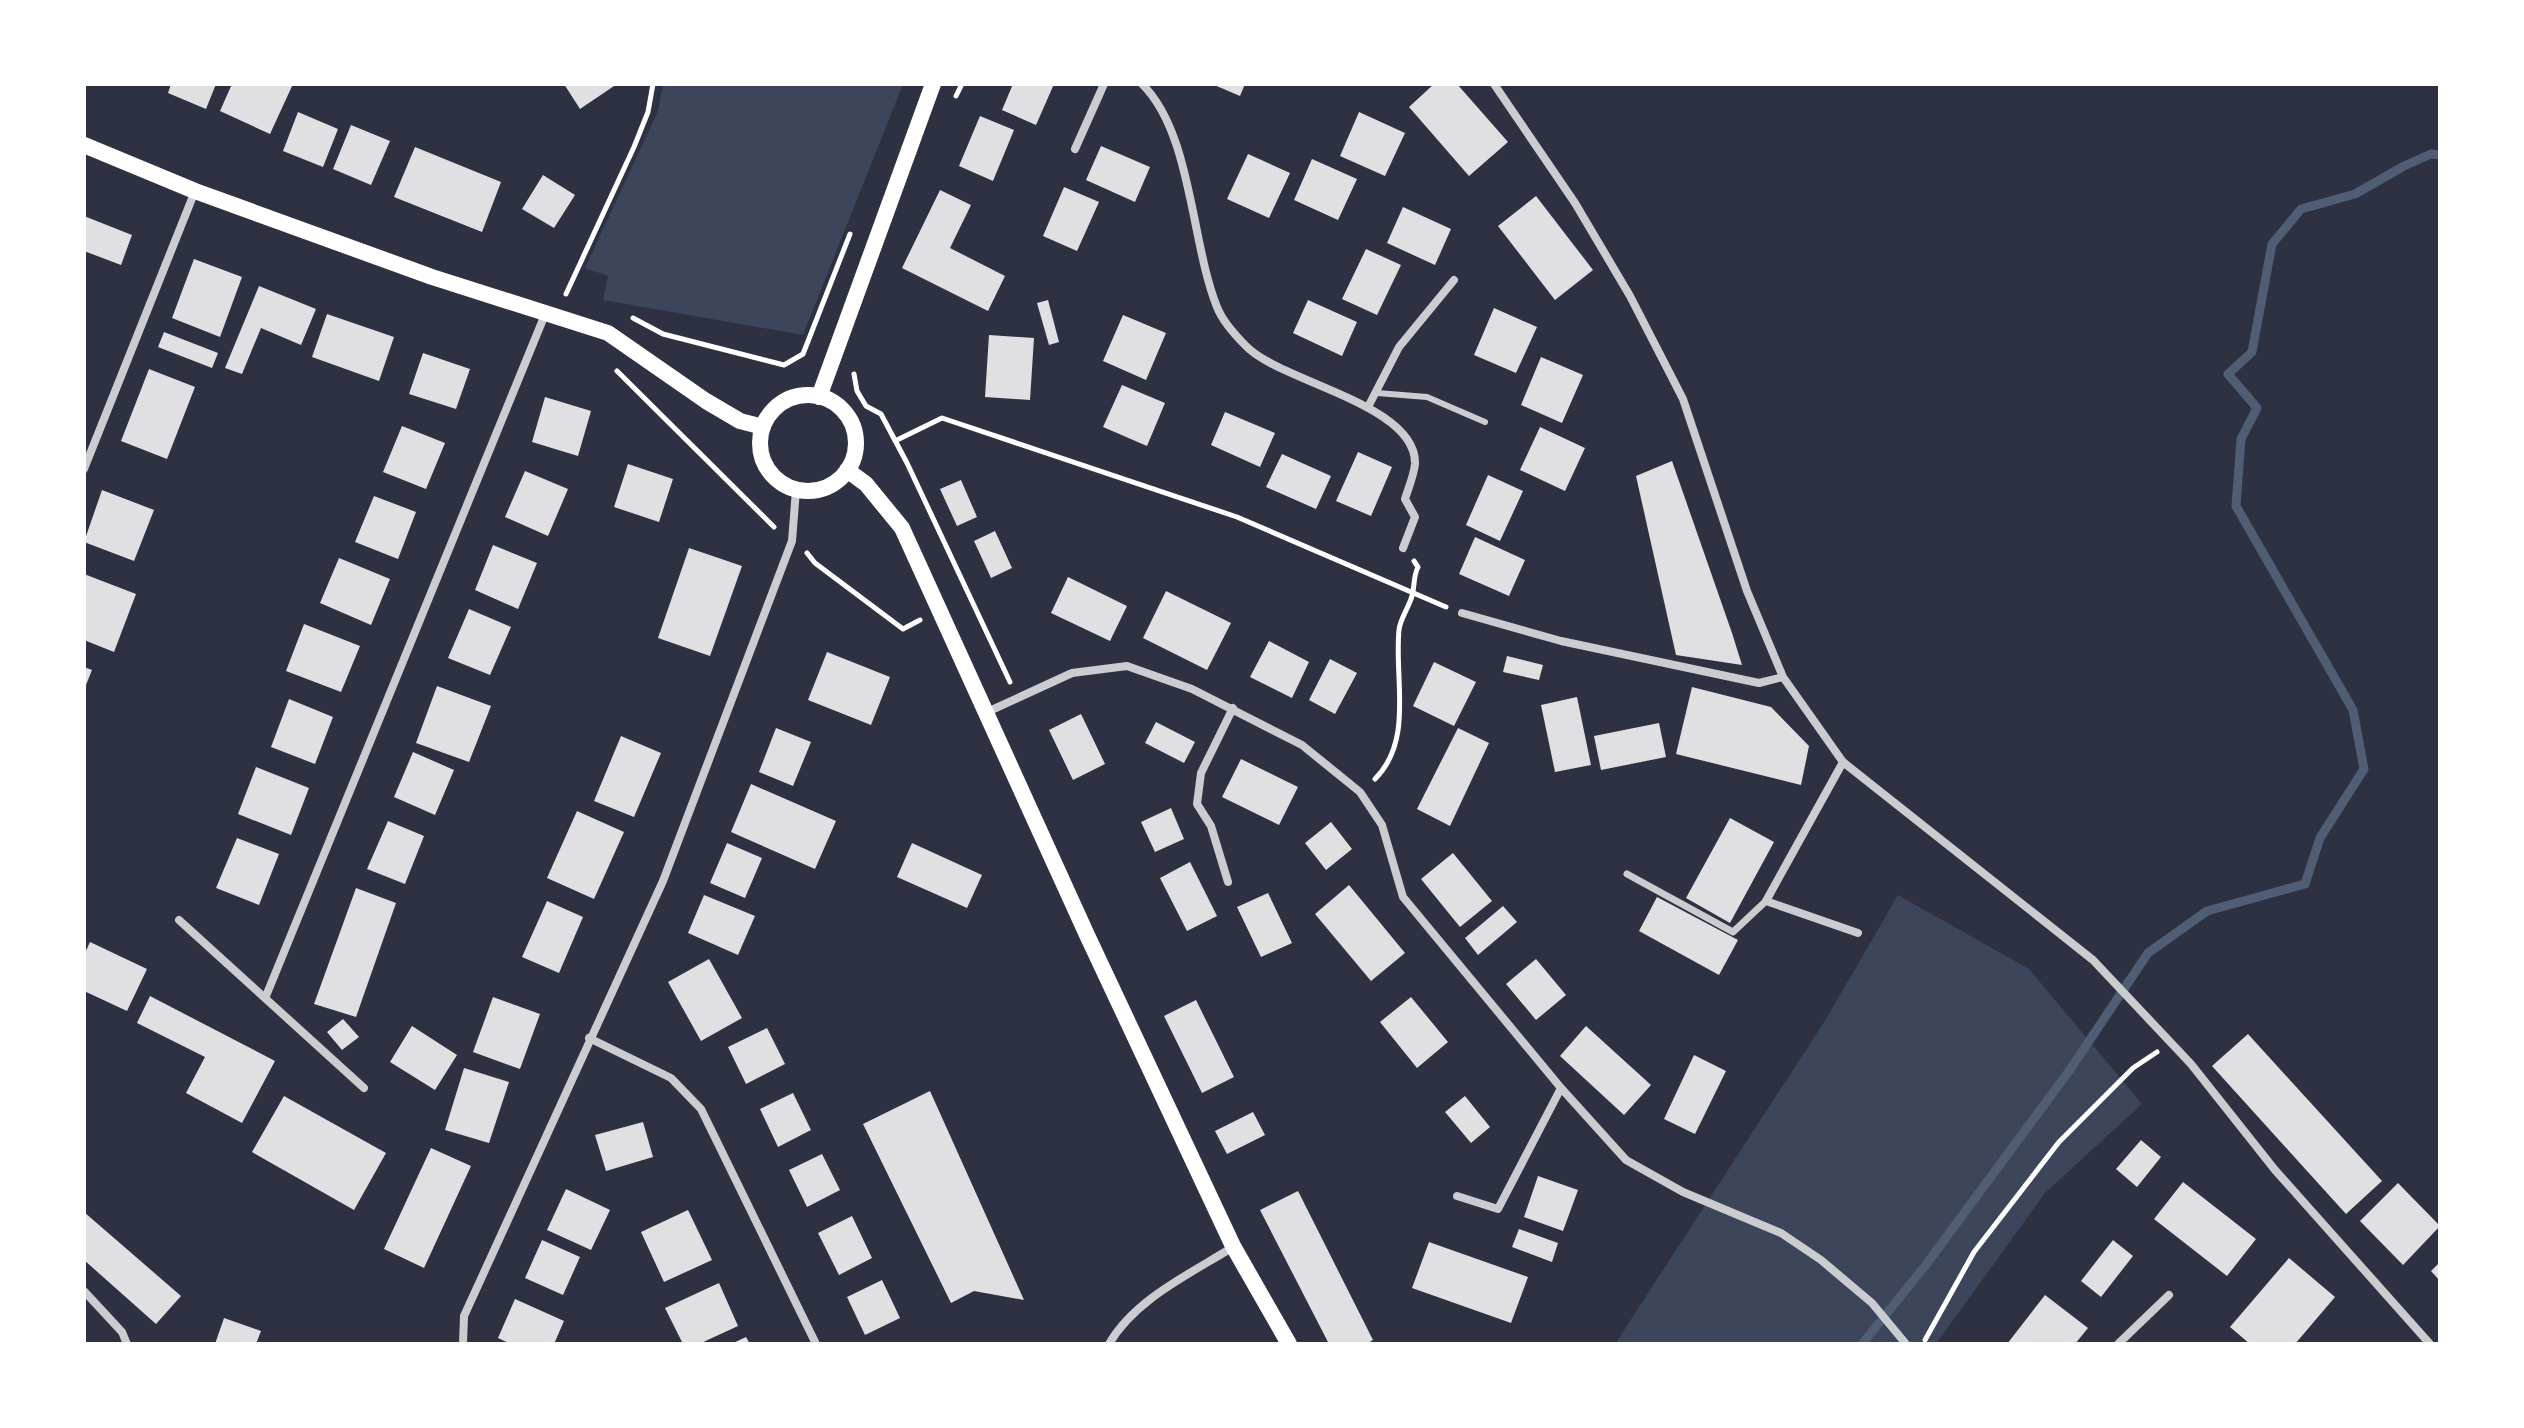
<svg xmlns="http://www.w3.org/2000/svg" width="2524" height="1428" font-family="'Varela Round',sans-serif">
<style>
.green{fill:#3c4559}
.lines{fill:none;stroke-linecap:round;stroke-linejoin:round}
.stream{stroke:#4f5d75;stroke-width:9}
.building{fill:#e0e0e3}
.path{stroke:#fff;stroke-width:5}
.service{stroke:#caccd0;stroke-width:6}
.pedestrian{stroke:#caccd0;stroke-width:7}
.minor{stroke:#caccd0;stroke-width:8}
.secondary{stroke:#fff;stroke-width:16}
</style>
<rect width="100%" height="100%" fill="#2d3142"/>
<!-- green -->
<path class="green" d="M 663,84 L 903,84 L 803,335 L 603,300 L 608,276 L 585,268 L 658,111 Z
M 1898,895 L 2029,969 L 2142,1104 L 2045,1193 L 1936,1344 L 1615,1344 L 1826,1019 Z"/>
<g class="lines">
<!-- stream -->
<path class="stream" d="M 1862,1344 L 1925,1266 L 2069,1071 L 2148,953 L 2207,911 L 2305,884 L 2320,838 L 2364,769 L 2353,710 L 2236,506 L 2241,439 L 2257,408 L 2228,374 L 2252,352 L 2272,244 L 2301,209 L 2355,194 L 2404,166 L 2431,154 L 2440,155"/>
</g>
<!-- building -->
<path class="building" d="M 171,84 L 216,84 L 206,109 L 168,93 Z
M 232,84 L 293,84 L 270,134 L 220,111 Z
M 564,84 L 617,84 L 580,109 Z
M 1013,84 L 1054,84 L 1036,125 L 1002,110 Z
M 1212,84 L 1245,84 L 1240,96 Z
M 1434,84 L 1457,84 L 1508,142 L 1469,176 L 1409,107 Z
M 298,112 L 338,129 L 323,167 L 283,151 Z
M 1359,112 L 1405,133 L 1385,176 L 1340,156 Z
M 980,116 L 1014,130 L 993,181 L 959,166 Z
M 351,125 L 390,141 L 371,185 L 333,169 Z
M 1101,146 L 1150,167 L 1135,202 L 1086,180 Z
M 415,147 L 501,182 L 482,232 L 394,197 Z
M 1248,154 L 1290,173 L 1269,218 L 1227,199 Z
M 1312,159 L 1357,179 L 1338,220 L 1294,200 Z
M 543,175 L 575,195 L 554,228 L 522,209 Z
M 1064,187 L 1099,202 L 1077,251 L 1043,236 Z
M 940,190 L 971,205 L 950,248 L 1005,276 L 988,311 L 902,268 Z
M 1536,196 L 1593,270 L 1555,300 L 1498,226 Z
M 1403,207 L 1451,229 L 1435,265 L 1387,243 Z
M 84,216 L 132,235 L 121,265 L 84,251 Z
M 1366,249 L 1401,265 L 1377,315 L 1342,299 Z
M 194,259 L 242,277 L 220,337 L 172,318 Z
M 259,286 L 316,309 L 301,345 L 261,328 L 242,374 L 225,368 Z
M 1048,300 L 1059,342 L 1049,345 L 1037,303 Z
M 1308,300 L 1357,322 L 1342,356 L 1293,333 Z
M 1494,308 L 1537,327 L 1516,373 L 1474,355 Z
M 327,314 L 394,337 L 379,381 L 312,357 Z
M 1123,315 L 1166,333 L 1146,380 L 1103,361 Z
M 164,332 L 218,353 L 212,368 L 158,347 Z
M 989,335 L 1034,338 L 1030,400 L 985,397 Z
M 423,353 L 470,369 L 456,409 L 409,394 Z
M 1541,357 L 1583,375 L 1562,423 L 1521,405 Z
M 149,369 L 195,387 L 167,459 L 121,441 Z
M 1122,385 L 1165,403 L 1147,446 L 1103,427 Z
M 545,397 L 591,411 L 578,456 L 532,442 Z
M 1225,412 L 1275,433 L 1260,467 L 1211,445 Z
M 402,426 L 445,443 L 426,489 L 383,472 Z
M 1540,427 L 1585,448 L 1565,491 L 1520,470 Z
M 1358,452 L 1392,467 L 1371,516 L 1336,501 Z
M 1282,454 L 1331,476 L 1316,509 L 1266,487 Z
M 1672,461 L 1732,633 L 1742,665 L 1676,655 L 1636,476 Z
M 628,464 L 673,479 L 659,522 L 614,507 Z
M 525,471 L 568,489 L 548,536 L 505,517 Z
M 1488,475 L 1523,491 L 1500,541 L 1466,525 Z
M 961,480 L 977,517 L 957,526 L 940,489 Z
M 102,490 L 154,510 L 134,561 L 84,542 Z
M 374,496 L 416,512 L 398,559 L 355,542 Z
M 995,531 L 1012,568 L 991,578 L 974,541 Z
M 1475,537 L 1525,560 L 1509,596 L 1459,574 Z
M 493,545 L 537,563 L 518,609 L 475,590 Z
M 689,548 L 742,566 L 710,656 L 658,638 Z
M 339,558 L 390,579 L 371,625 L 320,603 Z
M 84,574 L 136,594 L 114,652 L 84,640 Z
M 1068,577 L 1127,606 L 1110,641 L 1051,613 Z
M 1166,591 L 1231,623 L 1207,670 L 1143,638 Z
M 469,609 L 511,627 L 490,675 L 448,658 Z
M 304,624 L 360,646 L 341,692 L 286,671 Z
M 1269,641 L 1309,662 L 1292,698 L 1250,677 Z
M 827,652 L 890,677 L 871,725 L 808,700 Z
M 1507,656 L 1543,665 L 1539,680 L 1503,672 Z
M 1330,659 L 1357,673 L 1335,714 L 1309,700 Z
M 1434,662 L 1476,682 L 1454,726 L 1413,706 Z
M 84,667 L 92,670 L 84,690 Z
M 437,686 L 491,706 L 469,762 L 416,743 Z
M 1692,687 L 1771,707 L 1809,746 L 1801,785 L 1676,754 Z
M 1577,697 L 1591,765 L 1555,772 L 1541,705 Z
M 289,699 L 333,717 L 315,764 L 271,747 Z
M 1081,714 L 1105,764 L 1073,780 L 1049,730 Z
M 1156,722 L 1195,742 L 1184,763 L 1145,743 Z
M 1659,723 L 1666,757 L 1601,770 L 1594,736 Z
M 776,728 L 811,742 L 793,786 L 759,772 Z
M 1458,728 L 1489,743 L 1450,826 L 1417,809 Z
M 621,736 L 661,753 L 634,817 L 594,801 Z
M 413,752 L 454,770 L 435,815 L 394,797 Z
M 1241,759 L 1298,787 L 1279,825 L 1222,797 Z
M 256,767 L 309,788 L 291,835 L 238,814 Z
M 751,784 L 836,821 L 815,869 L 731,832 Z
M 1171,808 L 1184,839 L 1155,852 L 1141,822 Z
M 577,811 L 624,832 L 594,899 L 547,878 Z
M 1730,818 L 1774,842 L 1730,923 L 1686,898 Z
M 388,821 L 424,836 L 405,884 L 367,869 Z
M 1331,822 L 1352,849 L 1326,870 L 1305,843 Z
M 237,838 L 279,854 L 259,905 L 216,888 Z
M 727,843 L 762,858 L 745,898 L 710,883 Z
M 912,843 L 982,875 L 967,908 L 897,877 Z
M 1453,853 L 1492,901 L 1460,927 L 1421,879 Z
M 1190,862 L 1217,916 L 1187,931 L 1160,878 Z
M 1349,885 L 1405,953 L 1371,981 L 1315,914 Z
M 356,888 L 396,903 L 356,1017 L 314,1004 Z
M 1268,893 L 1292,943 L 1261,957 L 1237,907 Z
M 704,895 L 755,916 L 738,955 L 688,933 Z
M 1657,897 L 1738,940 L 1719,975 L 1639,931 Z
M 547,901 L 583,917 L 559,973 L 522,957 Z
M 1503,906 L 1517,922 L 1478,955 L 1465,938 Z
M 90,942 L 147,969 L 127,1011 L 84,991 L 84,955 Z
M 709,959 L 742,1018 L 701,1041 L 668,982 Z
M 1536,959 L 1566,995 L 1536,1020 L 1506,984 Z
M 150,996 L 275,1061 L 242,1123 L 186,1093 L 205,1057 L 137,1023 Z
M 493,997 L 540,1014 L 520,1069 L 473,1052 Z
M 1411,997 L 1448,1042 L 1417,1068 L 1380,1022 Z
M 1196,1000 L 1234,1077 L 1202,1093 L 1164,1016 Z
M 343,1019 L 359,1037 L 342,1050 L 327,1032 Z
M 412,1026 L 457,1055 L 435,1090 L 390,1062 Z
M 1586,1026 L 1651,1085 L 1624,1115 L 1560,1056 Z
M 767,1028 L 785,1064 L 746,1084 L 728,1047 Z
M 2248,1034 L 2382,1181 L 2346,1214 L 2212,1066 Z
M 1694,1055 L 1726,1071 L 1695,1134 L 1664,1119 Z
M 464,1068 L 509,1082 L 489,1143 L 445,1130 Z
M 930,1091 L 1024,1300 L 974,1291 L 951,1303 L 863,1124 Z
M 793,1093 L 811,1130 L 778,1147 L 760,1109 Z
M 284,1096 L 386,1153 L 354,1210 L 252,1152 Z
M 1465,1096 L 1490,1127 L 1471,1143 L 1445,1112 Z
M 1253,1112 L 1265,1135 L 1227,1154 L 1215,1131 Z
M 643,1122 L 653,1157 L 606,1171 L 595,1135 Z
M 2141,1140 L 2161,1157 L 2137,1187 L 2116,1169 Z
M 431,1148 L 471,1166 L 424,1268 L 384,1249 Z
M 822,1154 L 840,1190 L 807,1207 L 789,1170 Z
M 1538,1176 L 1578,1190 L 1563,1231 L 1524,1217 Z
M 2183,1182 L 2256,1239 L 2227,1276 L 2154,1219 Z
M 2398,1183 L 2440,1226 L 2403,1265 L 2360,1221 Z
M 566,1189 L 610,1210 L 591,1250 L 547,1230 Z
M 1298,1191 L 1373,1340 L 1366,1344 L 1329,1344 L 1260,1210 Z
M 688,1210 L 712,1260 L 664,1282 L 641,1232 Z
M 84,1212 L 181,1296 L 156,1324 L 84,1260 Z
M 852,1216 L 872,1258 L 839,1275 L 818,1233 Z
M 1519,1229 L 1558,1243 L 1552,1262 L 1512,1247 Z
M 542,1240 L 580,1257 L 563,1295 L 525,1278 Z
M 2113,1240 L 2133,1256 L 2101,1297 L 2081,1281 Z
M 1429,1242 L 1528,1277 L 1511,1323 L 1412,1288 Z
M 2289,1258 L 2335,1297 L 2295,1344 L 2250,1344 L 2230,1327 Z
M 2440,1262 L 2440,1281 L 2431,1271 Z
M 882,1280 L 900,1318 L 865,1335 L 847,1297 Z
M 719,1283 L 738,1326 L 699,1344 L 683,1344 L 665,1308 Z
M 2045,1295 L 2088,1328 L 2075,1344 L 2007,1344 Z
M 515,1299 L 564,1321 L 554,1344 L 511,1344 L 498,1338 Z
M 224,1318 L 261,1331 L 256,1344 L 215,1344 Z
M 746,1337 L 750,1344 L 731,1344 Z"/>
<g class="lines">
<!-- path -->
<path class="path" d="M 956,96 L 962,84
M 566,294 L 634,147 L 648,112 L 653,84
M 633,318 L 663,334 L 784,365 L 803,354 L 850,234
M 617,371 L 774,527
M 854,374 L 857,391 L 866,406 L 881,414 L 907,463 L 1010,682
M 895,441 L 942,418 L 1237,517 L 1446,607
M 807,553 L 815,563 L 903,629 L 920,620
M 1375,779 C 1414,740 1394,679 1399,630 C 1400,619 1409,607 1412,596 C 1415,585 1413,577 1418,567 L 1414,561
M 1925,1340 L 1974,1252 L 2059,1142 L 2133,1068 L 2157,1052"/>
<!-- service -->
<path class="service" d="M 1377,393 L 1427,397 L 1485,422"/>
<!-- pedestrian -->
<path class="pedestrian" d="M 1627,874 L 1733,932 L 1766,901"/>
<!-- minor -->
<path class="minor" d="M 1142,84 C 1192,133 1191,243 1217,307 C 1222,320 1236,336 1246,346 C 1280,382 1417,404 1415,464 C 1414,475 1408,489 1405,499 L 1415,517 L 1403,548
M 1494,84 L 1575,203 L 1630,296 L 1683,399 L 1747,591 L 1783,677 L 1843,762 L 2093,960 L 2191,1064 L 2275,1170 L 2430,1344
M 1075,149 L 1104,84
M 1368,407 L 1399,347 L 1454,280
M 84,469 L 195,191
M 1462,613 L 1561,641 L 1759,683 L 1783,677
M 985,713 L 1072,673 L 1127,666 L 1192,689 L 1302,745 L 1360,792 L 1382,825 L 1403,897 L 1561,1088 L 1626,1160 L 1683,1192 L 1781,1233 L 1821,1260 L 1872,1303 L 1906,1344
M 1843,762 L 1766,901 L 1858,933
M 1228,882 L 1211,826 L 1197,804 L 1201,773 L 1233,708
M 179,920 L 364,1088
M 266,996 L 546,312
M 589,1038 L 671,1078 L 701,1109 L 816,1344
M 1457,1196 L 1498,1209 L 1561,1088
M 84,1291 L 122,1332 L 127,1344
M 463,1344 L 464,1316 L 663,881 L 792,541 L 796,490
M 1109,1344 C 1135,1299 1190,1274 1233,1247
M 2118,1344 L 2169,1295"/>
<!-- secondary -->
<path class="secondary" d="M 84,145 L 195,191 L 432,277 L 608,333 L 706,401 L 740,421 L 763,427
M760 443a48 48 0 1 1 96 0a48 48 0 1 1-96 0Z
M 819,397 L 933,84
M 847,470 L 866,484 L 902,528 L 1087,935 L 1233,1246 L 1289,1344"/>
</g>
<!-- border -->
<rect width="2524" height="1428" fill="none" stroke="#ffffff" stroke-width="172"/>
</svg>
